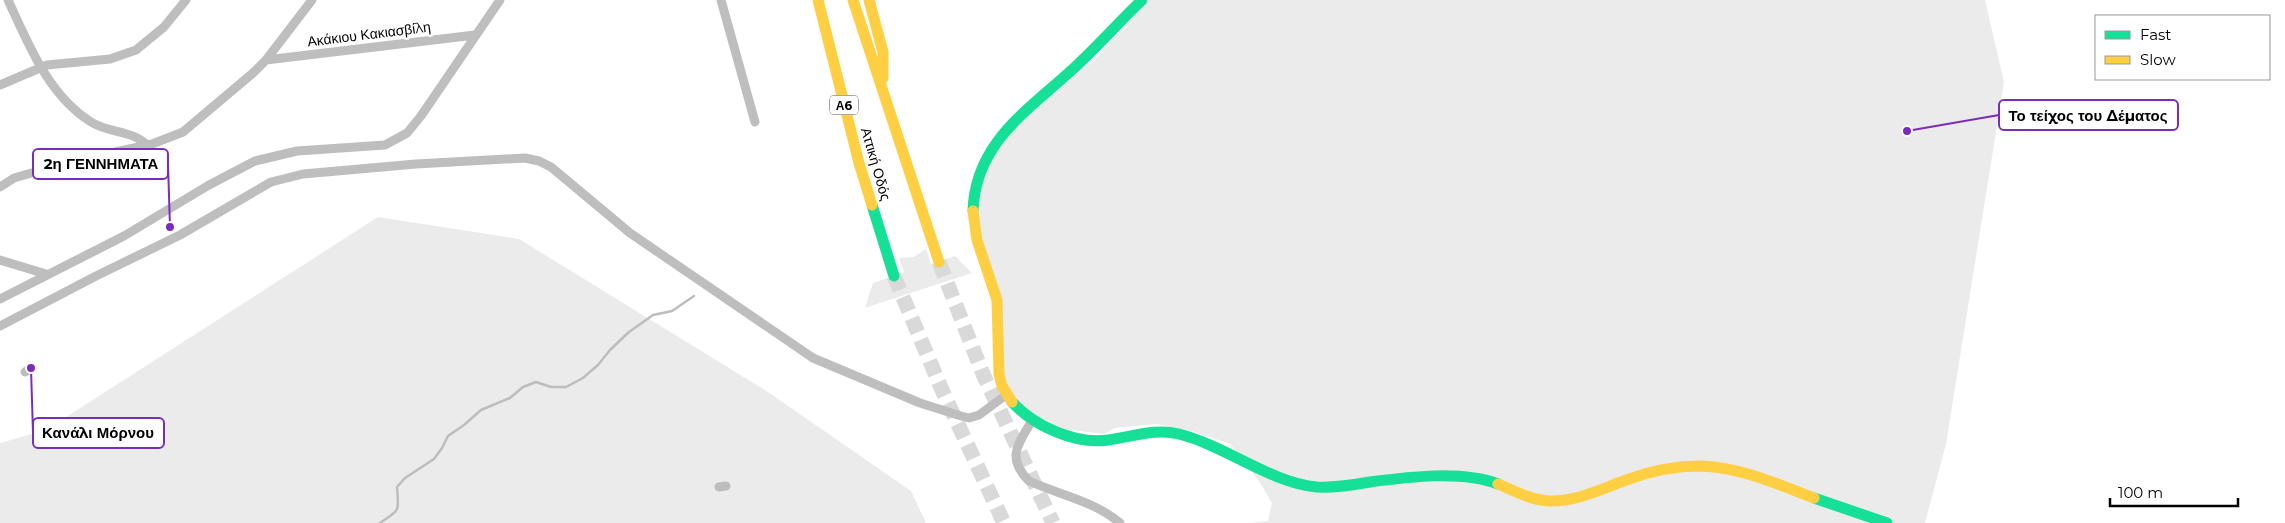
<svg xmlns="http://www.w3.org/2000/svg" width="2285" height="523" font-family="Montserrat,sans-serif">
<style>
.green{fill:#ebebeb}
.lines{fill:none;stroke-linecap:round;stroke-linejoin:round}
.stream{stroke:#bdbdbd;stroke-width:2.5}
.canal{stroke:#bdbdbd;stroke-width:9}
.highway-tunnel{stroke:#d9d9d9;stroke-width:15;stroke-dasharray:15 8;stroke-linecap:butt}
.street{stroke:#bebebe;stroke-width:9}
.fast{stroke:#16e098;stroke-width:11}
.slow{stroke:#ffcf43;stroke-width:11}
.labels{text-anchor:middle;dominant-baseline:central;stroke-width:5;stroke-linejoin:round;paint-order:stroke}
.shield{fill:#fff;stroke:#4c4c4c;stroke-width:1}
.shield-label{font-size:12px;font-weight:bold;fill:#000}
.street-label{font-size:14px;fill:#000;stroke:#fff}
.leader{fill:none;stroke:#7b2cbf;stroke-width:2}
.callout-dot{fill:#7b2cbf;stroke:#fff;stroke-width:2}
.callout{fill:#fff;stroke:#7b2cbf;stroke-width:2}
.callout-label{font-size:15px;text-anchor:middle;font-weight:bold;fill:#000}
</style>
<rect width="100%" height="100%" fill="#fff"/>
<!-- green -->
<path class="green" d="M 1149,0 L 1985,0 L 2004,82 L 1946,444 L 1925,523 L 1250,523 L 1268,521 L 1272,503 L 1259,481 L 1230,444 L 1192,431 L 1155,424 L 1115,428 L 1104,434 L 1064,429 L 1024,409 L 1001,379 L 985,249 L 980,223 L 978,200 L 983,177 L 990,161 L 1018,125 L 1094,60 Z
M 378,217 L 519,239 L 768,392 L 911,491 L 926,523 L 0,523 L 0,443 L 46,430 Z
M 926,249 L 931,264 L 955,256 L 972,273 L 865,308 L 873,283 L 904,272 L 899,258 L 914,257 Z"/>
<g class="lines">
<!-- stream -->
<path class="stream" d="M 380,523 C 400,509 399,513 397,487 L 405,478 L 434,459 L 442,448 L 448,436 L 464,425 L 481,410 L 510,398 L 523,387 L 536,382 L 551,387 L 566,387 L 583,378 L 598,365 L 610,350 L 629,332 L 653,315 L 672,311 L 694,296"/>
<!-- canal -->
<path class="canal" d="M 25,372 L 31,368
M 719,487 L 726,486"/>
<!-- highway-tunnel -->
<path class="highway-tunnel" d="M 939,262 L 983,374 L 1053,523
M 894,276 L 942,390 L 1004,523"/>
<!-- street -->
<path class="street" d="M 8,0 C 28,43 48,95 91,122 C 108,133 132,130 147,145
M 721,0 L 755,122
M 266,60 L 475,35
M 0,85 L 47,65 L 110,59 L 136,50 L 164,27 L 186,0
M 0,187 L 14,178 L 70,162 L 152,144 L 183,132 L 253,73 L 266,60 L 312,0
M 0,260 L 46,274
M 0,299 L 124,236 L 209,185 L 255,161 L 297,151 L 385,145 L 407,133 L 421,116 L 500,0
M 0,326 L 96,276 L 180,235 L 271,182 L 303,174 L 416,164 L 525,158 L 539,161 L 551,167 L 630,233 L 813,358 L 920,403 L 961,416 L 969,418 L 979,415 L 1006,395
M 1033,419 C 1019,443 1005,457 1029,481 C 1060,495 1094,501 1120,523"/>
<!-- fast -->
<path class="fast" d="M 872,205 L 894,276
M 973,211 C 975,142 1029,110 1074,68 C 1098,46 1119,22 1142,0
M 1012,402 C 1034,426 1076,445 1108,440 C 1133,437 1154,428 1179,434 C 1226,446 1271,483 1317,487 C 1335,488 1353,485 1370,482 C 1408,477 1462,470 1498,484
M 1814,498 L 1887,523"/>
<!-- slow -->
<path class="slow" d="M 818,0 L 859,163 L 872,205
M 853,0 L 939,262
M 869,0 L 883,52 L 883,78
M 973,211 L 977,240 L 997,300 L 999,374 L 1002,386 L 1012,402
M 1498,484 C 1514,491 1531,500 1549,501 C 1577,502 1603,488 1629,479 C 1651,471 1677,466 1700,466 C 1740,467 1777,484 1814,498"/>
</g>
<g class="labels">
<!-- shield labels -->
<rect class="shield" x="830" y="95.5" width="28" height="19" rx="4"/>
<g class="shield-label">
<text x="844" y="105">Α6</text>
</g>
<!-- street labels -->
<g class="street-label">
<text transform="translate(369 34) rotate(-7)">Ακάκιου Κακιασβίλη</text>
<text transform="translate(876 164) rotate(74)">Αττική Οδός</text>
</g>
</g>
<!-- callouts -->
<path class="leader" d="M1907 131L1999 115M170 227L168 164M31 368L33 433"/>
<g class="callout-dot">
<circle cx="1907" cy="131" r="5"/>
<circle cx="170" cy="227" r="5"/>
<circle cx="31" cy="368" r="5"/>
</g>
<g class="callout">
<rect x="1999" y="100" width="179" height="30" rx="5"/>
<rect x="33" y="149" width="135" height="30" rx="5"/>
<rect x="33" y="418" width="131" height="30" rx="5"/>
</g>
<g class="callout-label">
<text x="2088" y="121">Το τείχος του Δέματος</text>
<text x="101" y="169">2η ΓΕΝΝΗΜΑΤΑ</text>
<text x="98" y="438">Κανάλι Μόρνου</text>
</g>
<!-- legend -->
<rect x="2095" y="15" width="175" height="65" fill="#ffffff" stroke="#999999"/>
<rect x="2105" y="31" width="25" height="8" fill="#16e098" stroke="#999999"/>
<text x="2140" y="40" font-size="15" fill="#000000">Fast</text>
<rect x="2105" y="56" width="25" height="8" fill="#ffcf43" stroke="#999999"/>
<text x="2140" y="65" font-size="15" fill="#000000">Slow</text>
<!-- scale -->
<path d="M2110 498v8h128v-8" fill="none" stroke="#000000" stroke-width="2.5"/>
<text x="2118" y="498" font-size="15" fill="#000000" stroke="#ffffff" stroke-width="4" paint-order="stroke">100 m</text>
</svg>
